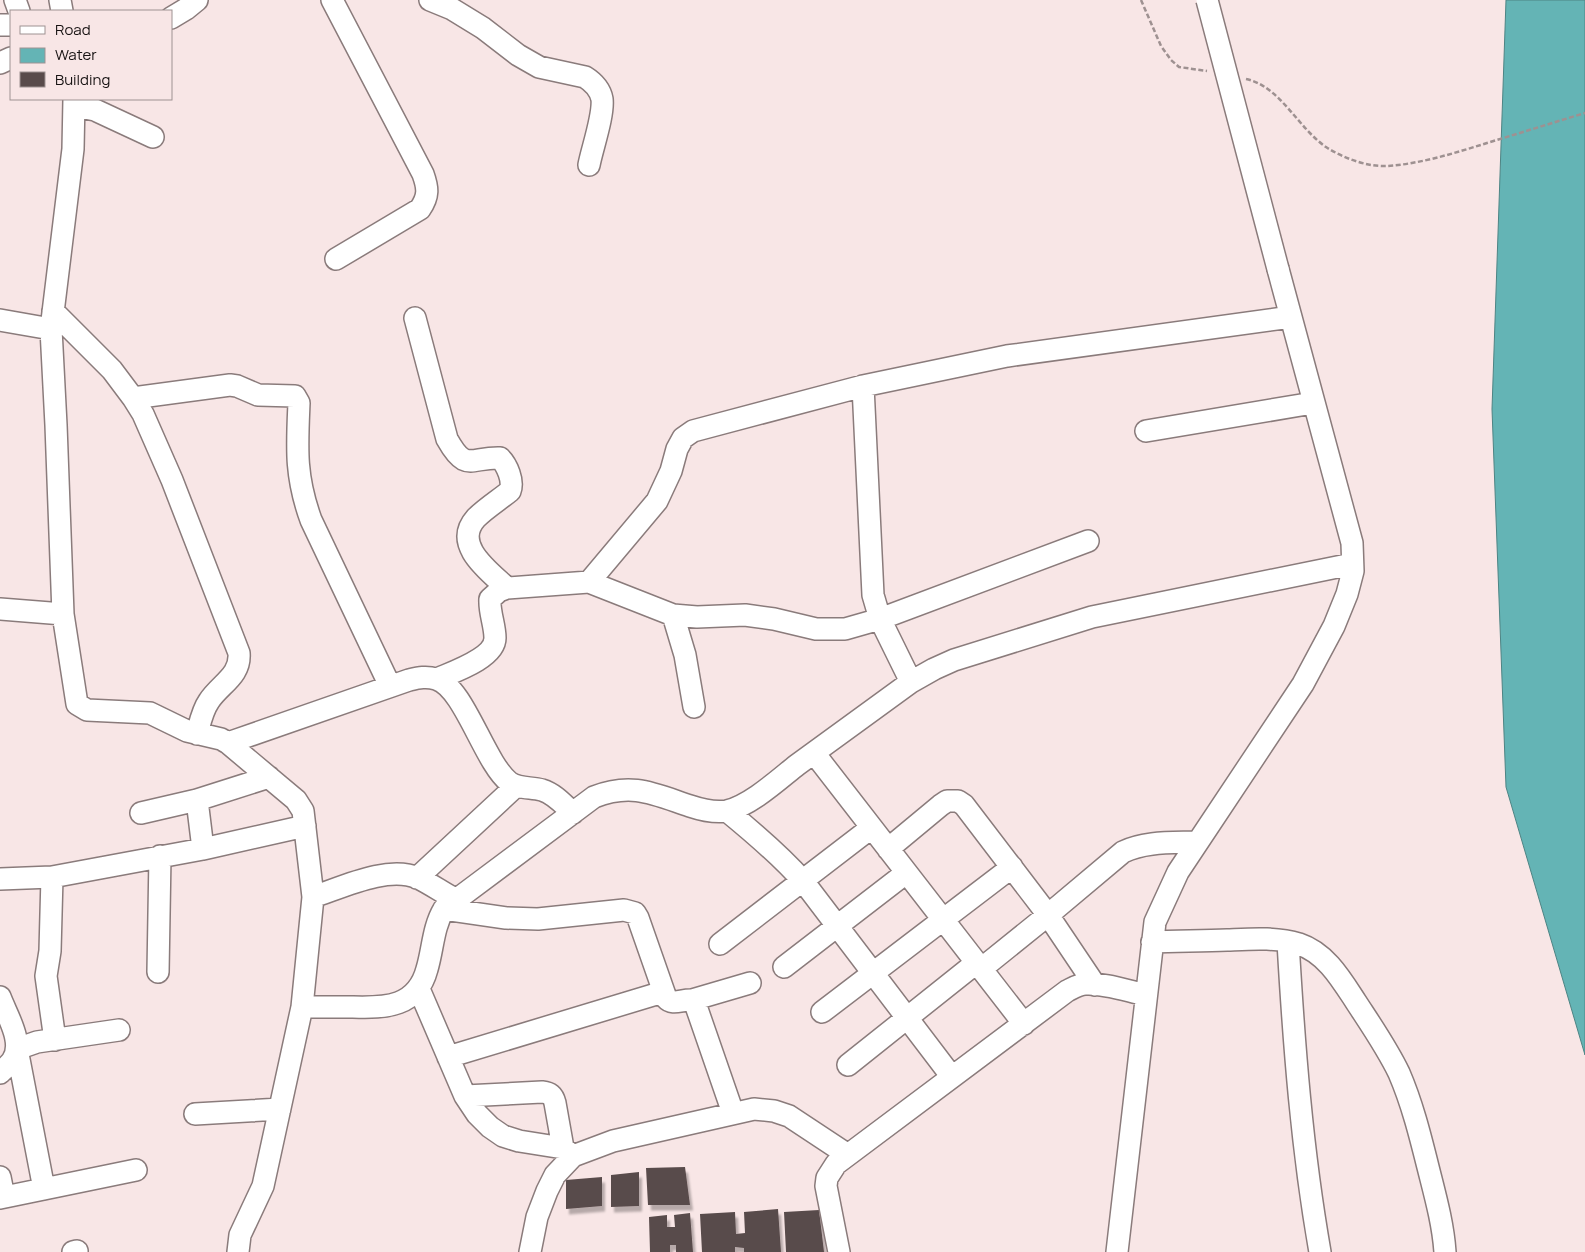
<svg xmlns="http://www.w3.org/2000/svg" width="1585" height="1252" font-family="Manrope,sans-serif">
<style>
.water{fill:#64b4b5;stroke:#4d8484}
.building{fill:#594b4b;filter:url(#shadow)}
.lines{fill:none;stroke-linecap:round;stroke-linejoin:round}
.minor-casing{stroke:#8a7b7b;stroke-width:24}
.path{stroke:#9e9191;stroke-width:2.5;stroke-dasharray:5 2.5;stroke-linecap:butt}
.minor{stroke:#fff;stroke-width:21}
.minor-bridge-casing{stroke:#8a7b7b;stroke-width:24;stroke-linecap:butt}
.minor-bridge{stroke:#fff;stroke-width:21}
</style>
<defs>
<filter id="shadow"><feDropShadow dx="3" dy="5.5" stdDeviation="1" flood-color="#0004"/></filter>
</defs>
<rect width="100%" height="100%" fill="#f8e6e6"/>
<!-- water -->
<path class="water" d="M 1506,0 L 1585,0 L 1585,1055 L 1506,787 L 1492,409 Z"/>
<!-- building -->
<path class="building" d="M 685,1167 L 690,1205 L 648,1205 L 646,1168 Z
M 639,1172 L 639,1206 L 611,1207 L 611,1175 Z
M 602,1177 L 602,1206 L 566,1209 L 566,1180 Z
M 778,1209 L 781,1252 L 744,1252 L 744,1248 L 735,1247 L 735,1252 L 702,1252 L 700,1214 L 735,1212 L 736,1234 L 745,1233 L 744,1212 Z
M 819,1210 L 824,1252 L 786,1252 L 784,1212 Z
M 690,1213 L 693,1252 L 676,1252 L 676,1245 L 670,1245 L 670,1252 L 650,1252 L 649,1217 L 667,1215 L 667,1227 L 675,1227 L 674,1215 Z"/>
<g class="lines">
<defs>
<path id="minor" d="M 15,0 L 19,11
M 60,0 L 62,11
M 332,0 L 423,174 C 428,188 429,196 420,209 L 336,259
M 430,0 L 452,9 L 483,28 L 518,55 L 539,67 L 585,77 C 593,82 600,89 602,99 C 604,115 592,149 589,165
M 171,18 L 186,9 L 197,0
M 0,25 L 11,25
M 0,63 L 11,58
M 75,106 L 95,110 L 153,137
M 53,311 L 112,370 L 133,398 L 143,414 L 172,480 L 239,653 C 241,676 220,684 209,701 C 202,711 200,723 197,734
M 415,318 L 447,439 C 466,473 470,457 500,458 C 507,465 514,481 510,491 C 499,500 486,508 476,518 C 452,545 489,571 507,588
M 0,320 L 51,329 L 73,149 L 74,99
M 863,386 L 873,595 L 880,619 L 911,682
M 133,398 L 230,385 L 237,386 L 258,395 L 295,396 L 299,403 C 297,448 295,476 311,520 L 390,686
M 1146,431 L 1313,403
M 589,582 L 657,501 L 671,471 L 677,449 L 683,438 L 693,431 L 863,386 L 1007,356 L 1291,317
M 0,609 L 63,614 L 56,425 L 51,329
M 63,614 L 77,704 L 87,710 L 150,713 L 187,731 L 221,739 L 228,743 L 296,800 L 303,811 L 313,897 L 302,1007 L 263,1186 L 240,1235 L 238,1252
M 673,615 L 685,655 L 694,707
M 437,679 C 453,672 495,658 495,638 C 495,625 489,612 490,599 L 499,591 L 507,588 L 589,582 L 673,615 L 697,617 L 745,615 L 774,619 L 816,629 L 845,629 L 880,619 L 1088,541
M 228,743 L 409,680 C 418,678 426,676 436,679 C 464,687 484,762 509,782 C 518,789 531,787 542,790 C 555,794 564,805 573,813
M 814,753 L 1024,1024
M 197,800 L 203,849
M 727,811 C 754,833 780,855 803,881 L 952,1077
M 141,813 L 197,800 L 269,777
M 888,849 L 941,805 L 947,801 L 958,801 L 964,805 L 1048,915 L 1095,985
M 52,877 L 50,951 L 46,976 L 55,1040
M 417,878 L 516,786
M 0,879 L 52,877 L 203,849 L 305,826
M 313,897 C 343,887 388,865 418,878 C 431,884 443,893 455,899
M 444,909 L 506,918 L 538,919 L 624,910 L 635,913 L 638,918 L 666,998 C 673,1006 682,999 692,1000 L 696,1006 L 733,1113
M 1152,942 C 1177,941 1202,941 1227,940 C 1251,939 1276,937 1299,944 C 1326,953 1341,979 1356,1002 C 1371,1025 1387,1048 1399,1073 C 1412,1103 1420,1135 1428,1167 C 1435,1195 1443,1223 1445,1252
M 1288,942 C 1294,1046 1302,1150 1320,1252
M 720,944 L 871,828
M 784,967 L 906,873
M 981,969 L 1048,915 L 1123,852 C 1145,841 1173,843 1198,842
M 158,972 L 160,856
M 419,989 L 465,1096 L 477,1114 L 490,1127 L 503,1136 L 519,1141 L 563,1148 L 573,1156
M 0,997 C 7,1016 25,1043 12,1061 C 9,1065 4,1069 0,1073
M 692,1000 L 750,983
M 302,1007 C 319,1007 336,1007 353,1007 C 386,1008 417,1007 427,969 C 433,949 433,927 444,909 L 594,797 C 632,782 654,794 690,806 C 702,810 715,813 727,811 C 751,805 778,780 797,765 C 835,737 873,710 911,682 L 934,669 L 954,660 L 1092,617 L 1352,564
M 822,1012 L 1012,867
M 448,1057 L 663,992
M 848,1065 L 976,963
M 465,1096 L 542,1092 C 550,1093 553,1095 555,1103 L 563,1148
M 195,1114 L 280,1109
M 0,1177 L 4,1197
M 44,1189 L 17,1049 L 37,1042 L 119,1030
M 0,1198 L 136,1170
M 73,1252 L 77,1251
M 530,1252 L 537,1217 L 547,1191 L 555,1175 L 573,1156 L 613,1141 L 754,1109 L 774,1111 L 789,1116 L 848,1155
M 839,1252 L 826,1186 L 827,1178 L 836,1164 L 1067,991 C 1073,988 1079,984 1086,984 C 1105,983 1127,991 1146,995
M 1117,1252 L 1155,922 L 1178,872 L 1303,684 L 1334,626 L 1347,594 L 1353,571 L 1352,543 L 1278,269"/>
</defs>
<!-- minor casing -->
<use href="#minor" class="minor-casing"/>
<!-- path -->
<path class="path" d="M 1141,0 L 1161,46 L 1171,60 L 1179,67 L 1207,71
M 1246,79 C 1280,86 1298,128 1326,147 C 1343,158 1367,167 1387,166 C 1420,164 1455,153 1487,143 C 1520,133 1552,123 1585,113"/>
<!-- minor -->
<use href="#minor" class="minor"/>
<defs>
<path id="minor-bridge" d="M 1207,0 L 1278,269"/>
</defs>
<!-- minor-bridge casing -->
<use href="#minor-bridge" class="minor-bridge-casing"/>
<!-- minor-bridge -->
<use href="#minor-bridge" class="minor-bridge"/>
</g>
<!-- legend -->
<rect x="10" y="10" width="162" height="90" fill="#f8e6e6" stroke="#9e9292"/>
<rect x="20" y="26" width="25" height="8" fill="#ffffff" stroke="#9e9292"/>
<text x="55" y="35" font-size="15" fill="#181313">Road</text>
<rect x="20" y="48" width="25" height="15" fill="#64b4b5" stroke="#9e9292"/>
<text x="55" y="60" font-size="15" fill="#181313">Water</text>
<rect x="20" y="72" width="25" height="15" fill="#594b4b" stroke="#9e9292"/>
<text x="55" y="85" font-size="15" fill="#181313">Building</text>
</svg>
